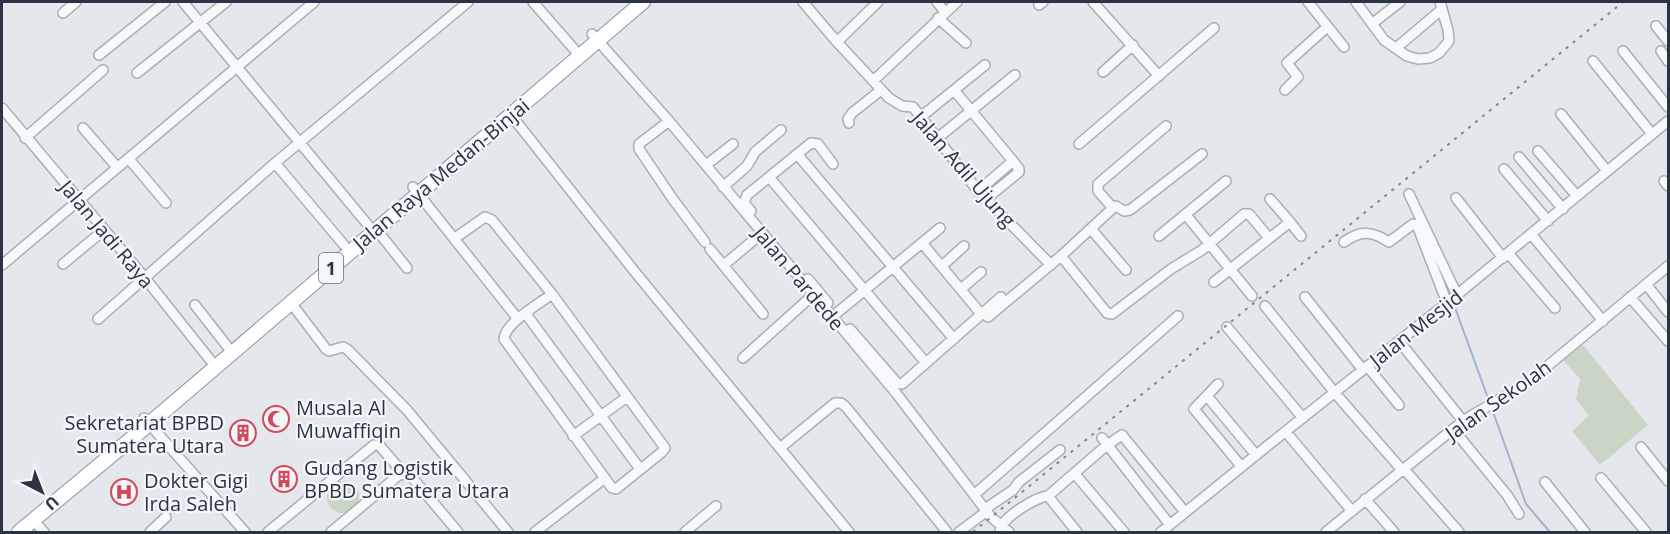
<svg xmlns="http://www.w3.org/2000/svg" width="1670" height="534" font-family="'Open Sans',sans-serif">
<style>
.green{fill:#c9d6c5}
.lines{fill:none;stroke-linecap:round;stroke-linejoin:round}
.stream{stroke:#9fb4cc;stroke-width:2}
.minor-casing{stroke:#a9aeb7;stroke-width:12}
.highway-casing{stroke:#8b94a3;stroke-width:16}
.minor{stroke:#f7f8fa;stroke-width:9}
.highway{stroke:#fff;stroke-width:14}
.rail{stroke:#7d8696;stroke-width:2;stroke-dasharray:3 6;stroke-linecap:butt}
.labels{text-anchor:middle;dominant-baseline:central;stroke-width:4.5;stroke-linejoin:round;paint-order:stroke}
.shield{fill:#f4f6f9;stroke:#676e7b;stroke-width:1.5}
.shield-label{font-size:18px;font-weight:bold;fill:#2b3445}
.street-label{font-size:20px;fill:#2b3445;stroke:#f4f6f9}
.poi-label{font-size:20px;fill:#2b3445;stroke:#f4f6f9;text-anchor:start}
</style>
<rect width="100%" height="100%" fill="#e4e7ec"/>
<!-- green -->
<path class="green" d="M 1583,345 L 1648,425 L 1600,465 L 1572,431 L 1589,416 L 1576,399 L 1580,379 L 1563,360 Z
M327 497a16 16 0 1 1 32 0a16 16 0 1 1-32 0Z"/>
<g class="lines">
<!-- stream -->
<path class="stream" d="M 1445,279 L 1451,296
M 1453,302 L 1489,401
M 1492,409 L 1526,504 L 1550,532"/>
<defs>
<path id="minor" d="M 183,2 L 373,231
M 533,2 L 580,56
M 803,2 L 837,42 L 889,98 L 902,106 L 913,107 L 978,191 L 1051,265
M 937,2 L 945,12
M 1093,2 L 1159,76
M 1308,2 L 1344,47
M 1356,2 L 1384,40 L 1407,56 L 1418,59 L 1430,58 L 1439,53 L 1449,41 L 1448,30 L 1440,2
M 1039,5 L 1043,2
M 63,13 L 76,2
M 938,18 L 966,43
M 1373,23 L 1400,2
M 1656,26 L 1668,41
M 592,34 L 669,121 L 896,393 L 991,517 L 1009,532
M 837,42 L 878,2
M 1396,48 L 1441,10
M 1623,51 L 1668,107
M 1661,51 L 1668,61
M 99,55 L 165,2
M 1593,61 L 1652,134
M 1103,72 L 1133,45
M 137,73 L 226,2
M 873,81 L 957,2
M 954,90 L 1013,161 L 978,191
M 1285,90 L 1298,77 L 1287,63 L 1327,27
M 2,108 L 145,278 L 211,361
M 1561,114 L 1607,171
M 511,115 L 635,272 L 849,532
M 922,116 L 985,65
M 669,121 L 639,144 L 639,149 L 672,198 L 705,242
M 849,123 L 848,119 L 852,113 L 881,90
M 83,128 L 117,167
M 939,137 L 1015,75
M 25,138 L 103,70
M 1079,144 L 1214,28
M 1538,151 L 1577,196
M 797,154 L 954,339
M 1519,157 L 1563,209
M 129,159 L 166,203
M 275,163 L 344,245
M 706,165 L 733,144
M 1504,169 L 1548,221
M 769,177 L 926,363
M 1664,181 L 1668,186
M 413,187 L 518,319
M 723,187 L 747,166 L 755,152 L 781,130
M 1409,194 L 1457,295
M 1456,198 L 1503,258
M 986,199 L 1019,172 L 1019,169 L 1013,161
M 1113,208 L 1116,206 L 1124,211 L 1130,210 L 1202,154
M 751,211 L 744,203 L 747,195 L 811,143 L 818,144 L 833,164
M 1186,215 L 1252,296
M 1290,222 L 1301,236
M 376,229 L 407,268
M 1091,229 L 1126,270
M 1531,234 L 1603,321
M 1159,236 L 1226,181
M 455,238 L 485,217 L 492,220 L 552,294 L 665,448 L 662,452 L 616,489 L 612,488 L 504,339 C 505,323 539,304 552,294
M 1344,242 C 1361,230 1372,231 1389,242 L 1413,224 L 1417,225 L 1447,303
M 922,243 L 982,315
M 710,249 L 763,314
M 1508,253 L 1555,308
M 1061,256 L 1107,313 L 1112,314 L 1171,269 L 1202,250 L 1244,214 L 1249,214 L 1269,238
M 63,264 L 104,230
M 2,265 L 314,2
M 724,265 L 762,233
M 942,266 L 964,246
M 808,279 L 828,303
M 1214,282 L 1290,222 L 1270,199
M 1646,284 L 1668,312
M 961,289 L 981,272
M 1305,297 L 1363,370
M 1630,297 L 1668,341
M 291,303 L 326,349 L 329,351 L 343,347 L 347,349 L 407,410 L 508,532
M 195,305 L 227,346
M 1265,306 L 1335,393 L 1402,470
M 526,314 L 640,469
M 832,317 L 940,228
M 988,317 L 1061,256 L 1113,208 L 1098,191 L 1098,184 L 1166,126
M 98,319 L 275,163 L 468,2
M 1227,327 L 1303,418
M 850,329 L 897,383 L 902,384 L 1001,297
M 1399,341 L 1463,421
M 743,358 L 813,295
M 1367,366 L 1399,405
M 1218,384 L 1194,409 L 1241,466
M 1207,396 L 1256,455
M 144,418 L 245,532
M 1453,429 L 1507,495 L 1519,514
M 1286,432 L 1351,510
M 573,436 L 627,397
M 1102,438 L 1170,525
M 1641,447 L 1668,481
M 780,448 L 835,403 L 841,403 L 846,407 L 947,532
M 1404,469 L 1459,532
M 1075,474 L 1124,532
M 1601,478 L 1646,532
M 1545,482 L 1585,532
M 974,495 L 1178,316
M 1048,496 L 1077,532
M 1365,499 L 1394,532
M 985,509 L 1013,490 L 1019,482 L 1060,450
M 33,520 L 44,532
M 150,532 L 166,517
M 268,532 L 374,445 L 379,445 L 404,474
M 331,532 L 399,475 L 404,474 L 410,475 L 458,532
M 535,532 L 605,478
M 685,532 L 716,506
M 959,532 L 987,511
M 1000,532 C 999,519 1036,497 1048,496 L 1107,445 L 1122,435 L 1185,512
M 1161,532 L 1256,455 L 1447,303 L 1668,121
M 1326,532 L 1463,421 C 1486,406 1511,395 1533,378 L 1668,266"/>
<path id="highway" d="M 19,532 L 149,424 L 643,2"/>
</defs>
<!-- minor casing -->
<use href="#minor" class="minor-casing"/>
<!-- highway casing -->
<use href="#highway" class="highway-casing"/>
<!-- minor -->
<use href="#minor" class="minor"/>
<!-- highway -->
<use href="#highway" class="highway"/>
<!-- rail -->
<path class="rail" d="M 973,532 L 1623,2"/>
</g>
<!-- icons -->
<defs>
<symbol id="mosque-ring" viewBox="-11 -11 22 22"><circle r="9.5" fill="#f4f6f9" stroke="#d1495b" stroke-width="1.5"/><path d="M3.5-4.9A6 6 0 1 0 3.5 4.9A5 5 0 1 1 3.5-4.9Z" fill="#d1495b"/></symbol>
<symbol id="building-ring" viewBox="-11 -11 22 22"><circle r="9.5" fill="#f4f6f9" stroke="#d1495b" stroke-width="1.5"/><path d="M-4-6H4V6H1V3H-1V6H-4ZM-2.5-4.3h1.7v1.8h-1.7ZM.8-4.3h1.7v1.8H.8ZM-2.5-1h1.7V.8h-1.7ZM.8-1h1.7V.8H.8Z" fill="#d1495b"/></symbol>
<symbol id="hospital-ring" viewBox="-11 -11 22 22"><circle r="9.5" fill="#f4f6f9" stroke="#d1495b" stroke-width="1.5"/><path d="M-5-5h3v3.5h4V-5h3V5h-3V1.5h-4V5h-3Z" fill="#d1495b"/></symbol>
</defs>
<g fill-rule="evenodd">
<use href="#mosque-ring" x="261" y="404" width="30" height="30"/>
<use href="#building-ring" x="228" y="418" width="30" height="30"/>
<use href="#building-ring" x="269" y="464" width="30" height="30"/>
<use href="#hospital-ring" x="109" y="477" width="30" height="30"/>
</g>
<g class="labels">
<!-- shield labels -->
<rect class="shield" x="319" y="253" width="24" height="30" rx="4.5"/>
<g class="shield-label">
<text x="331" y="268">1</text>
</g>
<!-- street labels -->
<g class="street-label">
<text transform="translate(964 169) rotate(49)">Jalan Adil Ujung</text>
<text transform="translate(441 174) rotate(-40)">Jalan Raya Medan-Binjai</text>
<text transform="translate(107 234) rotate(50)">Jalan Jadi Raya</text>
<text transform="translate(799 278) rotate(50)">Jalan Pardede</text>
<text transform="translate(1416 328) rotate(-38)">Jalan Mesjid</text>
<text transform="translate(1498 400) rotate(-35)">Jalan Sekolah</text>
</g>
<!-- poi labels -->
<g class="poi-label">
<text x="296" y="407">Musala Al<tspan x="296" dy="23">Muwaffiqin</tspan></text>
<text x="224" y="422" text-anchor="end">Sekretariat BPBD<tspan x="224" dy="23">Sumatera Utara</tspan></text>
<text x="304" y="467">Gudang Logistik<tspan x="304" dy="23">BPBD Sumatera Utara</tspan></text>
<text x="144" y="480">Dokter Gigi<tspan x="144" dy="23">Irda Saleh</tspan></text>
</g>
</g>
<!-- border -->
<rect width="1670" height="534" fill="none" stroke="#2b3445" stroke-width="6"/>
<!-- north arrow -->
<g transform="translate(42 492) rotate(138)" stroke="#f4f6f9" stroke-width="4.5" paint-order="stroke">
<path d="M0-4.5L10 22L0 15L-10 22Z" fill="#2b3445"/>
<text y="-9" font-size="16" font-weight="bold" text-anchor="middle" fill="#2b3445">U</text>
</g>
</svg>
